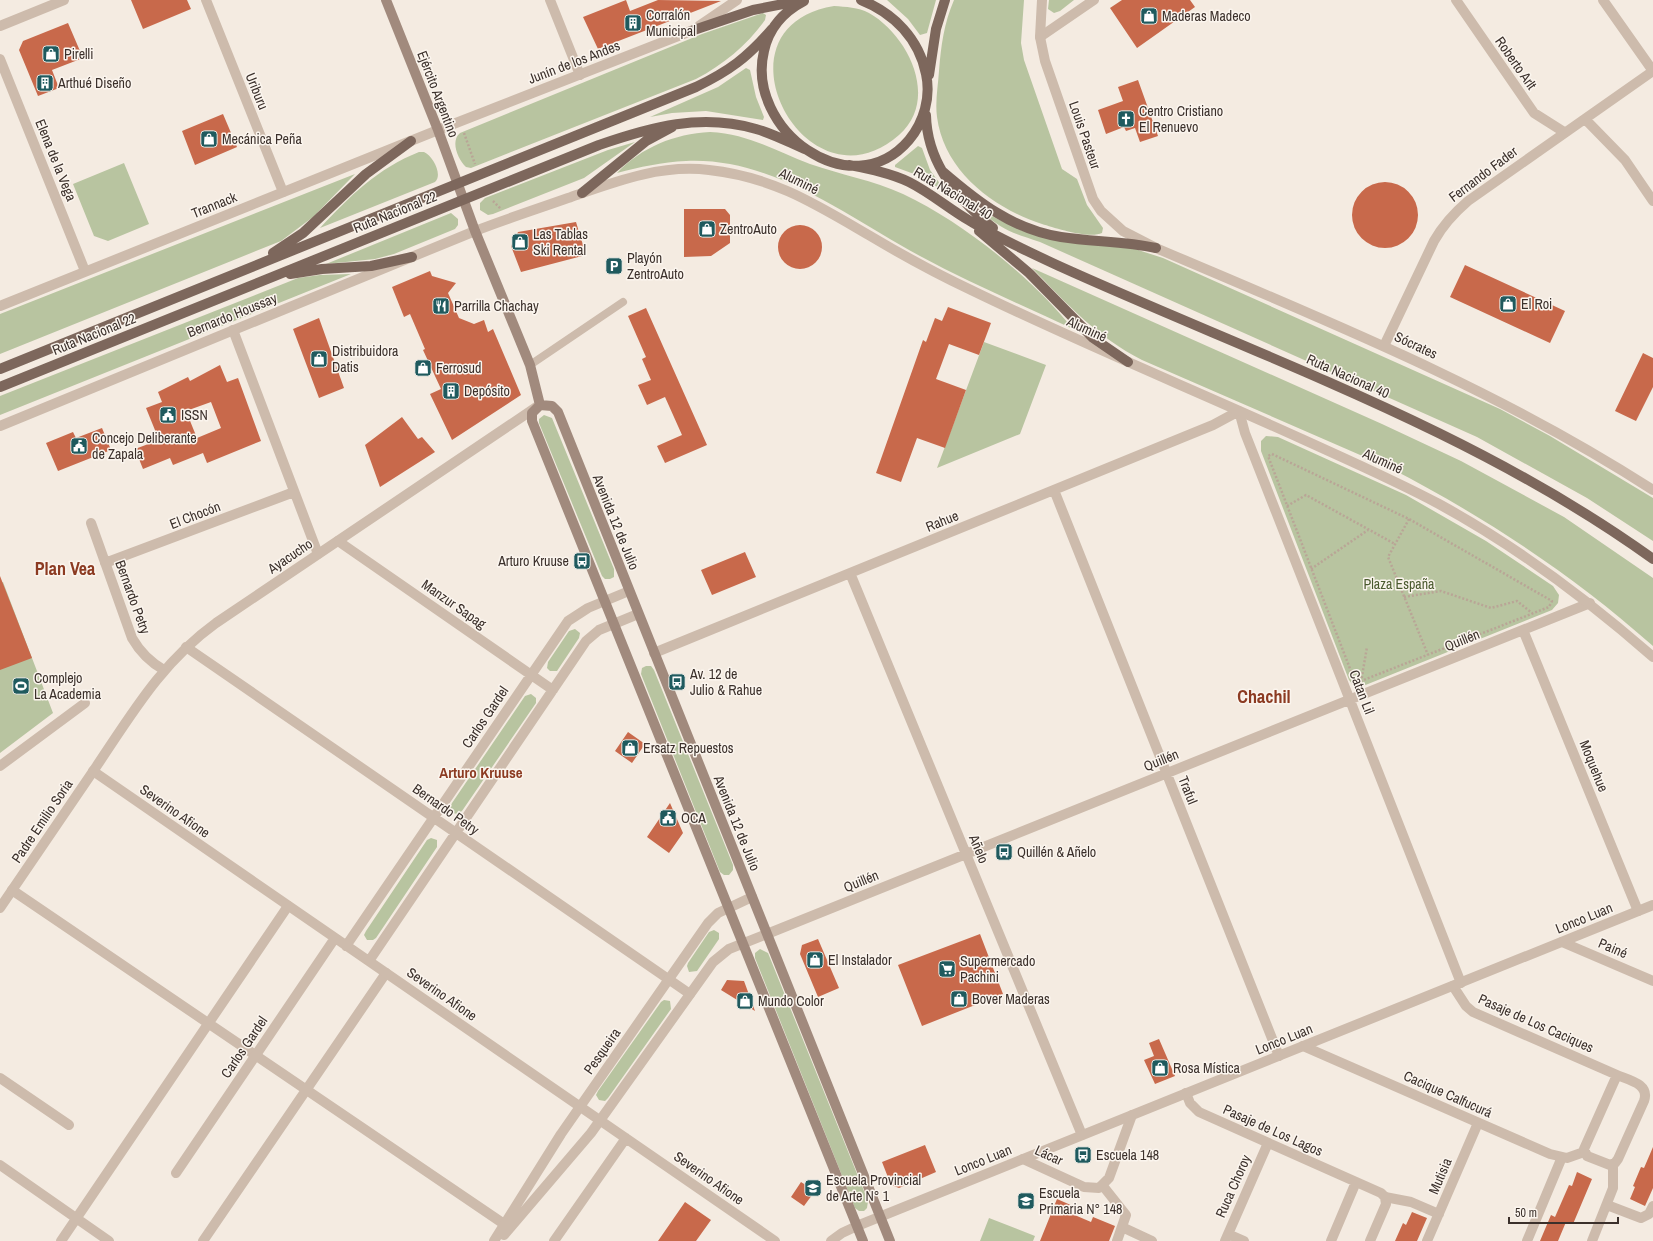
<svg xmlns="http://www.w3.org/2000/svg" width="1653" height="1241" font-family="'Archivo Narrow',sans-serif">
<style>
.green{fill:#b8c4a0}
.building{fill:#c8694b;fill-rule:evenodd}
.lines{fill:none;stroke-linecap:round;stroke-linejoin:round}
.path{stroke:#b9a596;stroke-width:2.5;stroke-dasharray:2 2;stroke-linecap:butt}
.service{stroke:#cdbbac;stroke-width:8}
.pedestrian{stroke:#cdbbac;stroke-width:10}
.minor{stroke:#cdbbac;stroke-width:10}
.tertiary{stroke:#cdbbac;stroke-width:10}
.secondary{stroke:#a18a7d;stroke-width:10}
.primary{stroke:#7d675c;stroke-width:10}
.labels{text-anchor:middle;dominant-baseline:central;stroke-width:3;stroke-linejoin:round;paint-order:stroke}
.poi-label{font-size:14px;fill:#3b302b;stroke:#fbf5ee;text-anchor:start}
.street-label{font-size:14px;fill:#3b302b;stroke:#fbf5ee}
.park-label{font-size:14px;fill:#4a5a2e;stroke:#fbf5ee}
.neighbourhood-label{font-size:15px;font-weight:bold;fill:#8c3b22;stroke:#fbf5ee}
.district-label{font-size:18px;font-weight:bold;fill:#8c3b22;stroke:#fbf5ee}
</style>
<rect width="100%" height="100%" fill="#f4ebe1"/>
<!-- green -->
<path class="green" d="M 887,0 L 936,0 L 927,33 L 920,35 L 908,19 Z
M 954,0 L 1024,0 L 1021,43 L 1024,60 L 1062,169 L 1077,179 L 1087,205 L 1103,228 L 1102,233 C 1089,239 1055,228 1042,224 C 993,208 944,171 937,117 C 935,102 938,86 939,71 C 941,46 944,23 954,0 Z
M 1049,0 L 1074,0 L 1060,11 L 1054,13 L 1048,9 Z
M 834,6 C 846,7 858,7 869,13 C 908,35 940,99 899,135 C 806,217 706,27 834,6 Z
M 763,13 L 766,15 L 765,20 C 747,45 724,64 696,79 L 471,168 L 466,167 C 458,160 450,141 460,133 L 702,34 Z
M 746,68 L 750,70 L 756,97 L 764,117 L 763,120 L 706,111 L 672,113 L 650,117 L 718,87 Z
M 710,132 C 749,134 775,151 810,164 C 841,175 873,180 903,194 C 964,223 1030,276 1073,329 C 1022,305 970,283 920,256 C 847,217 774,157 686,161 C 662,162 640,167 617,173 C 642,147 674,134 710,132 Z
M 635,142 L 584,178 L 493,214 L 488,215 L 480,210 L 480,203 L 485,198 L 608,150 Z
M 918,146 L 922,148 L 930,170 L 949,196 L 925,178 L 895,167 L 895,165 Z
M 419,152 L 424,152 C 433,156 443,175 435,182 L 320,228 C 350,196 378,168 419,152 Z
M 124,163 L 149,224 L 108,241 L 94,236 L 73,184 Z
M 355,174 L 313,217 L 281,241 L 0,354 L 0,314 Z
M 981,211 L 1023,231 L 1135,249 L 1163,258 L 1500,409 L 1550,436 L 1653,498 L 1653,541 L 1587,498 L 1477,437 L 1040,242 C 1013,233 1003,231 981,211 Z
M 451,213 L 458,219 L 458,225 L 455,229 L 394,254 L 375,259 L 326,264 Z
M 1032,268 L 1382,424 L 1461,461 L 1564,517 L 1653,578 L 1653,646 C 1573,575 1485,517 1390,468 L 1142,360 C 1097,337 1067,304 1032,268 Z
M 351,274 L 0,415 L 0,396 L 298,278 L 320,275 Z
M 984,342 L 1046,365 L 1020,434 L 937,468 Z
M 544,415 L 552,418 L 614,569 L 614,577 L 610,579 L 605,579 L 602,576 L 539,423 L 539,419 Z
M 1266,436 L 1278,437 L 1406,495 L 1486,541 L 1553,586 L 1559,595 L 1558,603 L 1552,610 L 1363,686 L 1353,685 L 1349,680 L 1261,451 L 1261,441 Z
M 3,582 L 53,713 L 0,753 L 0,583 Z
M 575,629 L 580,633 L 579,638 L 557,671 L 550,671 L 547,668 L 548,662 L 569,631 Z
M 646,666 L 651,666 L 654,670 L 733,865 L 733,870 L 729,875 L 724,875 L 720,872 L 641,674 L 642,668 Z
M 531,694 L 536,698 L 536,703 L 462,811 L 457,814 L 453,813 L 450,808 L 452,803 L 525,696 Z
M 431,838 L 437,840 L 437,847 L 376,938 L 373,940 L 367,940 L 364,935 L 366,931 L 427,840 Z
M 714,930 L 719,933 L 719,939 L 697,971 L 689,972 L 687,966 L 688,963 L 709,932 Z
M 760,949 L 768,953 L 868,1201 L 867,1208 L 864,1211 L 859,1211 L 855,1208 L 755,958 L 755,953 Z
M 664,1000 L 670,1001 L 671,1009 L 608,1098 L 605,1101 L 599,1100 L 596,1095 L 598,1091 L 661,1002 Z
M 989,1218 L 1035,1236 L 1033,1241 L 980,1241 Z"/>
<!-- building -->
<path class="building" d="M 131,0 L 187,0 L 191,9 L 143,29 Z
M 626,0 L 630,11 L 658,0 L 721,1 L 598,49 L 583,17 Z
M 1122,0 L 1190,0 L 1195,7 L 1137,48 L 1110,8 Z
M 68,23 L 83,58 L 52,70 L 59,88 L 38,96 L 19,50 L 23,41 Z
M 1138,80 L 1158,136 L 1140,142 L 1135,128 L 1126,131 L 1124,127 L 1106,134 L 1098,110 L 1123,101 L 1118,87 Z
M 223,114 L 237,147 L 195,165 L 182,131 Z
M1352 215a33 33 0 1 1 66 0a33 33 0 1 1-66 0Z
M 684,209 L 725,209 L 730,215 L 730,243 L 711,256 L 684,257 Z
M 576,222 L 586,255 L 521,272 L 511,246 L 518,232 Z
M778 247a22 22 0 1 1 44 0a22 22 0 1 1-44 0Z
M 1465,265 L 1565,311 L 1550,343 L 1450,297 Z
M 430,271 L 432,276 L 456,283 L 448,293 L 459,318 L 474,324 L 484,320 L 488,332 L 493,329 L 521,395 L 452,440 L 430,394 L 441,389 L 423,350 L 425,349 L 410,314 L 404,317 L 392,287 Z
M 948,307 L 991,323 L 979,355 L 949,344 L 936,379 L 966,390 L 945,448 L 917,438 L 901,482 L 876,473 L 923,340 L 926,342 L 935,318 L 942,321 Z
M 646,308 L 707,445 L 665,463 L 657,446 L 682,435 L 665,397 L 647,405 L 638,385 L 651,380 L 642,359 L 646,357 L 628,316 Z
M 319,318 L 344,388 L 319,398 L 293,329 Z
M 1643,353 L 1653,358 L 1653,387 L 1636,421 L 1615,411 Z
M 220,365 L 227,382 L 238,378 L 261,441 L 207,463 L 203,453 L 173,465 L 170,458 L 143,469 L 135,449 L 159,440 L 146,408 L 162,402 L 158,392 L 188,377 L 190,381 ZM 211,402 L 221,428 L 197,438 L 186,411 Z
M 402,417 L 418,439 L 422,437 L 435,452 L 380,487 L 365,445 Z
M 102,428 L 111,450 L 58,471 L 46,443 L 73,432 L 76,438 Z
M 745,552 L 756,577 L 712,595 L 701,570 Z
M 0,576 L 32,658 L 0,670 Z
M 628,732 L 645,744 L 632,763 L 615,751 Z
M 670,803 L 683,833 L 669,853 L 647,837 Z
M 980,934 L 1003,994 L 922,1026 L 898,965 Z
M 818,939 L 839,988 L 818,997 L 800,954 L 802,945 Z
M 727,980 L 744,981 L 755,1011 L 721,990 Z
M 1159,1039 L 1175,1076 L 1155,1084 L 1144,1060 L 1154,1056 L 1149,1043 Z
M 925,1145 L 936,1172 L 899,1188 L 891,1185 L 882,1162 Z
M 1653,1147 L 1653,1188 L 1645,1206 L 1630,1199 L 1635,1187 L 1633,1186 L 1641,1167 L 1644,1168 Z
M 1577,1172 L 1592,1179 L 1573,1224 L 1566,1222 L 1558,1241 L 1540,1241 L 1551,1215 L 1555,1217 L 1569,1185 L 1572,1186 Z
M 801,1182 L 815,1191 L 804,1206 L 791,1197 Z
M 1057,1199 L 1073,1206 L 1070,1213 L 1091,1222 L 1093,1217 L 1115,1226 L 1109,1241 L 1040,1241 Z
M 685,1202 L 711,1220 L 696,1241 L 658,1241 Z
M 1412,1212 L 1427,1218 L 1417,1241 L 1395,1241 L 1403,1223 L 1406,1225 Z"/>
<g class="lines">
<!-- path -->
<path class="path" d="M 464,133 L 475,164
M 493,201 L 501,209
M 1272,454 L 1409,519 L 1552,601 L 1549,607 L 1361,681 L 1354,679 L 1268,456 Z
M 1287,506 L 1306,495 L 1395,544
M 1409,519 L 1388,557 L 1428,655
M 1311,569 L 1368,530
M 1404,597 L 1441,591 L 1491,608 L 1517,601 L 1532,613
M 1361,682 L 1367,647"/>
<!-- service -->
<path class="service" d="M 530,365 L 623,302"/>
<!-- pedestrian -->
<path class="pedestrian" d="M 12,890 L 504,1224
M 1562,942 L 1653,981
M 1303,1046 L 1550,1154 L 1567,1158 L 1584,1152
M 0,1165 L 109,1241
M 1103,1186 L 1126,1215 L 1117,1241
M 1385,1197 L 1411,1202 L 1439,1214
M 1607,1205 L 1641,1218 L 1649,1214 L 1653,1206
M 1122,1227 L 1152,1241
M 1228,1234 L 1244,1241
M 61,1241 L 288,906
M 203,1241 L 386,973
M 1225,1241 L 1268,1143
M 1427,1241 L 1478,1123
M 1527,1241 L 1562,1157
M 1592,1241 L 1613,1188 L 1613,1165"/>
<!-- minor -->
<path class="minor" d="M 206,0 L 283,192
M 550,0 L 580,75
M 1456,0 L 1534,113 L 1564,132
M 1603,0 L 1653,71
M 0,26 L 64,0
M 699,26 L 737,0
M 1040,37 L 1094,0
M 0,59 L 85,271
M 1585,119 L 1625,160 L 1653,201
M 233,330 L 318,554
M 1384,346 L 1434,241 C 1443,225 1454,213 1468,201 L 1653,71
M 1054,490 L 1279,1056
M 91,523 L 132,638 C 140,652 150,662 164,670
M 338,541 L 553,690
M 105,563 L 294,492
M 850,573 L 1082,1135
M 1523,630 L 1638,911
M 186,647 L 690,994
M 654,653 L 1213,425 L 1239,411 L 1245,433 L 1461,983
M 0,766 L 85,703
M 93,771 L 775,1241
M 767,934 L 1590,603
M 346,946 L 568,621 L 588,608 L 629,591
M 369,961 L 586,641 L 599,630 L 638,614
M 1453,986 L 1466,1006 L 1473,1012 L 1617,1075 C 1629,1080 1650,1084 1644,1101 L 1618,1159 L 1615,1163 L 1610,1165 L 1587,1156 L 1584,1149 L 1617,1075
M 0,1078 L 69,1125
M 1186,1093 L 1190,1103 L 1199,1112 L 1381,1193 L 1385,1197 L 1386,1204 L 1370,1241
M 1023,1159 L 1084,1187 L 1099,1188 L 1109,1178 L 1132,1115
M 176,1173 L 335,938
M 554,1241 L 626,1138
M 831,1241 L 842,1233 L 857,1226
M 1331,1241 L 1356,1182"/>
<!-- tertiary -->
<path class="tertiary" d="M 1042,0 L 1040,37 L 1045,61 L 1093,199 L 1101,211 L 1123,231 L 1156,248 C 1327,321 1495,388 1653,490
M 0,306 L 438,130 L 691,31
M 0,426 L 475,231 C 506,219 537,209 568,198 C 614,182 660,164 709,170 C 774,177 817,205 872,237 C 904,256 937,274 971,290 C 1080,343 1192,389 1302,439 C 1348,460 1394,480 1439,504 C 1516,546 1587,599 1653,657
M 0,908 C 32,861 64,814 96,767 C 133,712 162,662 216,623 L 538,406
M 857,1226 L 1653,905
M 504,1235 L 591,1133 L 713,962 L 729,949 L 767,934
M 494,1241 L 561,1134 L 708,923 L 718,913 L 752,897"/>
<!-- secondary -->
<path class="secondary" d="M 386,0 L 438,130 L 475,231 L 530,365 L 540,405
M 863,1241 L 532,421 L 532,413 L 540,405 L 552,406 L 558,412 L 890,1241"/>
<!-- primary -->
<path class="primary" d="M 804,1 C 783,12 769,27 764,51 C 745,129 851,208 909,140 C 924,122 931,97 926,74 C 919,39 894,13 861,0
M 691,31 L 753,10 L 798,1
M 929,75 L 936,29 L 945,0
M 926,115 C 927,162 958,200 993,228
M 849,165 C 869,169 890,173 909,182 C 931,193 949,209 970,221 C 998,238 1029,252 1059,266 C 1260,357 1473,429 1653,559
M 942,171 C 978,202 1012,229 1061,237 C 1093,242 1124,241 1156,248
M 582,193 L 646,141 L 672,127
M 979,231 L 1029,273 L 1093,338 L 1128,362
M 273,253 L 303,233 L 366,174 L 411,141
M 290,274 L 322,269 L 371,266 L 412,257
M 0,369 L 696,87 C 729,71 747,58 772,29
M 0,387 L 599,145 C 651,127 701,113 756,129 C 774,134 790,143 807,150"/>
</g>
<!-- icons -->
<defs>
<symbol id="shop-square" viewBox="-11 -11 22 22"><rect x="-9" y="-9" width="18" height="18" rx="4" fill="#1f5a5e" stroke="#fbf5ee"/><path d="M-5-2.5h2.3a2.7 3.5 0 0 1 5.4 0H5L5.5 6h-11ZM-1.5-2.5h3a1.5 2.3 0 0 0-3 0Z" fill="#fff"/></symbol>
<symbol id="building-square" viewBox="-11 -11 22 22"><rect x="-9" y="-9" width="18" height="18" rx="4" fill="#1f5a5e" stroke="#fbf5ee"/><path d="M-4-6H4V6H1V3H-1V6H-4ZM-2.5-4.3h1.7v1.8h-1.7ZM.8-4.3h1.7v1.8H.8ZM-2.5-1h1.7V.8h-1.7ZM.8-1h1.7V.8H.8Z" fill="#fff"/></symbol>
<symbol id="church-square" viewBox="-11 -11 22 22"><rect x="-9" y="-9" width="18" height="18" rx="4" fill="#1f5a5e" stroke="#fbf5ee"/><path d="M-1.2-6h2.4v3.5h3.3v2.4h-3.3V6h-2.4V-.1h-3.3v-2.4h3.3Z" fill="#fff"/></symbol>
<symbol id="parking-square" viewBox="-11 -11 22 22"><rect x="-9" y="-9" width="18" height="18" rx="4" fill="#1f5a5e" stroke="#fbf5ee"/><path d="M-3.5-5.5H1a3.5 3.5 0 0 1 0 7H-1V5.5H-3.5ZM-1-3.4V-.6H.8a1.4 1.4 0 0 0 0-2.8Z" fill="#fff"/></symbol>
<symbol id="restaurant-square" viewBox="-11 -11 22 22"><rect x="-9" y="-9" width="18" height="18" rx="4" fill="#1f5a5e" stroke="#fbf5ee"/><path d="M-5-6h1v4h1v-4h1v4h1v-4h1v5L-1.5 .5V6h-2V.5L-5-1ZM5-6V6H3V1.5H1.5Q1.5-4 5-6Z" fill="#fff"/></symbol>
<symbol id="civic-square" viewBox="-11 -11 22 22"><rect x="-9" y="-9" width="18" height="18" rx="4" fill="#1f5a5e" stroke="#fbf5ee"/><path d="M-.6-6.5H3V-4.5H.6V-3L4-1V1h2V6H-6V1h2V-1L-.6-3ZM-1.2 2.5V6h2.4V2.5Z" fill="#fff"/></symbol>
<symbol id="bus-square" viewBox="-11 -11 22 22"><rect x="-9" y="-9" width="18" height="18" rx="4" fill="#1f5a5e" stroke="#fbf5ee"/><path d="M-5-6H5V4H4V6H2V4H-2V6H-4V4H-5ZM-3.5-4V0h7V-4ZM-3.5 1.2v1.5H-2V1.2ZM2 1.2v1.5H3.5V1.2Z" fill="#fff"/></symbol>
<symbol id="stadium-square" viewBox="-11 -11 22 22"><rect x="-9" y="-9" width="18" height="18" rx="4" fill="#1f5a5e" stroke="#fbf5ee"/><path d="M0-5a6.5 5 0 1 0 0 10a6.5 5 0 1 0 0-10ZM-3.5-1.8h7v3.6h-7Z" fill="#fff"/></symbol>
<symbol id="supermarket-square" viewBox="-11 -11 22 22"><rect x="-9" y="-9" width="18" height="18" rx="4" fill="#1f5a5e" stroke="#fbf5ee"/><path d="M-6-5.5h2.5l.6 2H6L4.5 2H-2.5L-4.4-4H-6ZM-1.5 3.2a1.3 1.3 0 1 0 .1 0ZM3 3.2a1.3 1.3 0 1 0 .1 0Z" fill="#fff"/></symbol>
<symbol id="school-square" viewBox="-11 -11 22 22"><rect x="-9" y="-9" width="18" height="18" rx="4" fill="#1f5a5e" stroke="#fbf5ee"/><path d="M0-5L7-2L0 1L-7-2ZM-4 1L0 2.5L4 1V4Q0 6-4 4Z" fill="#fff"/></symbol>
</defs>
<g fill-rule="evenodd">
<use href="#shop-square" x="1139" y="6" width="20" height="20"/>
<use href="#building-square" x="623" y="13" width="20" height="20"/>
<use href="#shop-square" x="41" y="44" width="20" height="20"/>
<use href="#building-square" x="35" y="73" width="20" height="20"/>
<use href="#church-square" x="1116" y="109" width="20" height="20"/>
<use href="#shop-square" x="199" y="129" width="20" height="20"/>
<use href="#shop-square" x="697" y="219" width="20" height="20"/>
<use href="#shop-square" x="510" y="232" width="20" height="20"/>
<use href="#parking-square" x="604" y="256" width="20" height="20"/>
<use href="#shop-square" x="1498" y="294" width="20" height="20"/>
<use href="#restaurant-square" x="431" y="296" width="20" height="20"/>
<use href="#shop-square" x="309" y="349" width="20" height="20"/>
<use href="#shop-square" x="413" y="358" width="20" height="20"/>
<use href="#building-square" x="441" y="381" width="20" height="20"/>
<use href="#civic-square" x="158" y="405" width="20" height="20"/>
<use href="#civic-square" x="69" y="436" width="20" height="20"/>
<use href="#bus-square" x="572" y="551" width="20" height="20"/>
<use href="#bus-square" x="667" y="672" width="20" height="20"/>
<use href="#stadium-square" x="11" y="676" width="20" height="20"/>
<use href="#shop-square" x="620" y="738" width="20" height="20"/>
<use href="#civic-square" x="658" y="808" width="20" height="20"/>
<use href="#bus-square" x="994" y="842" width="20" height="20"/>
<use href="#shop-square" x="805" y="950" width="20" height="20"/>
<use href="#supermarket-square" x="937" y="959" width="20" height="20"/>
<use href="#shop-square" x="949" y="989" width="20" height="20"/>
<use href="#shop-square" x="735" y="991" width="20" height="20"/>
<use href="#shop-square" x="1150" y="1058" width="20" height="20"/>
<use href="#bus-square" x="1073" y="1145" width="20" height="20"/>
<use href="#school-square" x="803" y="1178" width="20" height="20"/>
<use href="#school-square" x="1016" y="1191" width="20" height="20"/>
</g>
<g class="labels">
<!-- poi labels -->
<g class="poi-label">
<text x="646" y="15">Corralón<tspan x="646" dy="16">Municipal</tspan></text>
<text x="1162" y="16">Maderas Madeco</text>
<text x="64" y="54">Pirelli</text>
<text x="58" y="83">Arthué Diseño</text>
<text x="1139" y="111">Centro Cristiano<tspan x="1139" dy="16">El Renuevo</tspan></text>
<text x="222" y="139">Mecánica Peña</text>
<text x="720" y="229">ZentroAuto</text>
<text x="533" y="234">Las Tablas<tspan x="533" dy="16">Ski Rental</tspan></text>
<text x="627" y="258">Playón<tspan x="627" dy="16">ZentroAuto</tspan></text>
<text x="1521" y="304">El Roi</text>
<text x="454" y="306">Parrilla Chachay</text>
<text x="332" y="351">Distribuidora<tspan x="332" dy="16">Datis</tspan></text>
<text x="436" y="368">Ferrosud</text>
<text x="464" y="391">Depósito</text>
<text x="181" y="415">ISSN</text>
<text x="92" y="438">Concejo Deliberante<tspan x="92" dy="16">de Zapala</tspan></text>
<text x="569" y="561" text-anchor="end">Arturo Kruuse</text>
<text x="690" y="674">Av. 12 de<tspan x="690" dy="16">Julio &amp; Rahue</tspan></text>
<text x="34" y="678">Complejo<tspan x="34" dy="16">La Academia</tspan></text>
<text x="643" y="748">Ersatz Repuestos</text>
<text x="681" y="818">OCA</text>
<text x="1017" y="852">Quillén &amp; Añelo</text>
<text x="828" y="960">El Instalador</text>
<text x="960" y="961">Supermercado<tspan x="960" dy="16">Pachini</tspan></text>
<text x="972" y="999">Bover Maderas</text>
<text x="758" y="1001">Mundo Color</text>
<text x="1173" y="1068">Rosa Mística</text>
<text x="1096" y="1155">Escuela 148</text>
<text x="826" y="1180">Escuela Provincial<tspan x="826" dy="16">de Arte N° 1</tspan></text>
<text x="1039" y="1193">Escuela<tspan x="1039" dy="16">Primaria N° 148</tspan></text>
</g>
<!-- street labels -->
<g class="street-label">
<text transform="translate(574 62) rotate(-21)">Junín de los Andes</text>
<text transform="translate(1516 63) rotate(55)">Roberto Arlt</text>
<text transform="translate(257 91) rotate(68)">Uriburu</text>
<text transform="translate(438 94) rotate(69)">Ejército Argentino</text>
<text transform="translate(1085 135) rotate(71)">Louis Pasteur</text>
<text transform="translate(56 160) rotate(68)">Elena de la Vega</text>
<text transform="translate(1483 174) rotate(-37)">Fernando Fader</text>
<text transform="translate(799 181) rotate(26)">Aluminé</text>
<text transform="translate(953 193) rotate(31)">Ruta Nacional 40</text>
<text transform="translate(214 205) rotate(-22)">Trannack</text>
<text transform="translate(395 212) rotate(-22)">Ruta Nacional 22</text>
<text transform="translate(232 315) rotate(-22)">Bernardo Houssay</text>
<text transform="translate(1087 329) rotate(24)">Aluminé</text>
<text transform="translate(94 334) rotate(-22)">Ruta Nacional 22</text>
<text transform="translate(1416 345) rotate(25)">Sócrates</text>
<text transform="translate(1348 376) rotate(24)">Ruta Nacional 40</text>
<text transform="translate(1383 461) rotate(24)">Aluminé</text>
<text transform="translate(195 515) rotate(-21)">El Chocón</text>
<text transform="translate(942 521) rotate(-22)">Rahue</text>
<text transform="translate(616 522) rotate(68)">Avenida 12 de Julio</text>
<text transform="translate(290 556) rotate(-34)">Ayacucho</text>
<text transform="translate(133 597) rotate(70)">Bernardo Petry</text>
<text transform="translate(454 604) rotate(35)">Manzur Sapag</text>
<text transform="translate(1462 640) rotate(-22)">Quillén</text>
<text transform="translate(1362 692) rotate(69)">Catan Lil</text>
<text transform="translate(485 717) rotate(-56)">Carlos Gardel</text>
<text transform="translate(1161 760) rotate(-22)">Quillén</text>
<text transform="translate(1594 766) rotate(68)">Moquehue</text>
<text transform="translate(1188 790) rotate(68)">Traful</text>
<text transform="translate(446 809) rotate(35)">Bernardo Petry</text>
<text transform="translate(175 811) rotate(35)">Severino Afione</text>
<text transform="translate(42 821) rotate(-56)">Padre Emilio Soria</text>
<text transform="translate(737 823) rotate(68)">Avenida 12 de Julio</text>
<text transform="translate(979 849) rotate(68)">Añelo</text>
<text transform="translate(861 881) rotate(-22)">Quillén</text>
<text transform="translate(1584 918) rotate(-22)">Lonco Luan</text>
<text transform="translate(1613 948) rotate(23)">Painé</text>
<text transform="translate(442 994) rotate(35)">Severino Afione</text>
<text transform="translate(1536 1023) rotate(24)">Pasaje de Los Caciques</text>
<text transform="translate(1284 1039) rotate(-22)">Lonco Luan</text>
<text transform="translate(244 1047) rotate(-56)">Carlos Gardel</text>
<text transform="translate(602 1051) rotate(-55)">Pesqueira</text>
<text transform="translate(1448 1094) rotate(24)">Cacique Calfucurá</text>
<text transform="translate(1273 1130) rotate(24)">Pasaje de Los Lagos</text>
<text transform="translate(1049 1155) rotate(25)">Lácar</text>
<text transform="translate(983 1160) rotate(-22)">Lonco Luan</text>
<text transform="translate(1440 1176) rotate(-67)">Mutisia</text>
<text transform="translate(709 1178) rotate(35)">Severino Afione</text>
<text transform="translate(1233 1186) rotate(-66)">Ruca Choroy</text>
</g>
<!-- park labels -->
<g class="park-label">
<text x="1399" y="584">Plaza España</text>
</g>
<!-- neighbourhood labels -->
<g class="neighbourhood-label">
<text x="481" y="772">Arturo Kruuse</text>
</g>
<!-- district labels -->
<g class="district-label">
<text x="65" y="568">Plan Vea</text>
<text x="1264" y="696">Chachil</text>
</g>
</g>
<!-- scale -->
<path d="M1509 1217v6h109v-6" fill="none" stroke="#3b302b" stroke-width="2"/>
<text x="1515" y="1217" font-size="12" fill="#3b302b" stroke="#fbf5ee" stroke-width="3" paint-order="stroke">50 m</text>
</svg>
